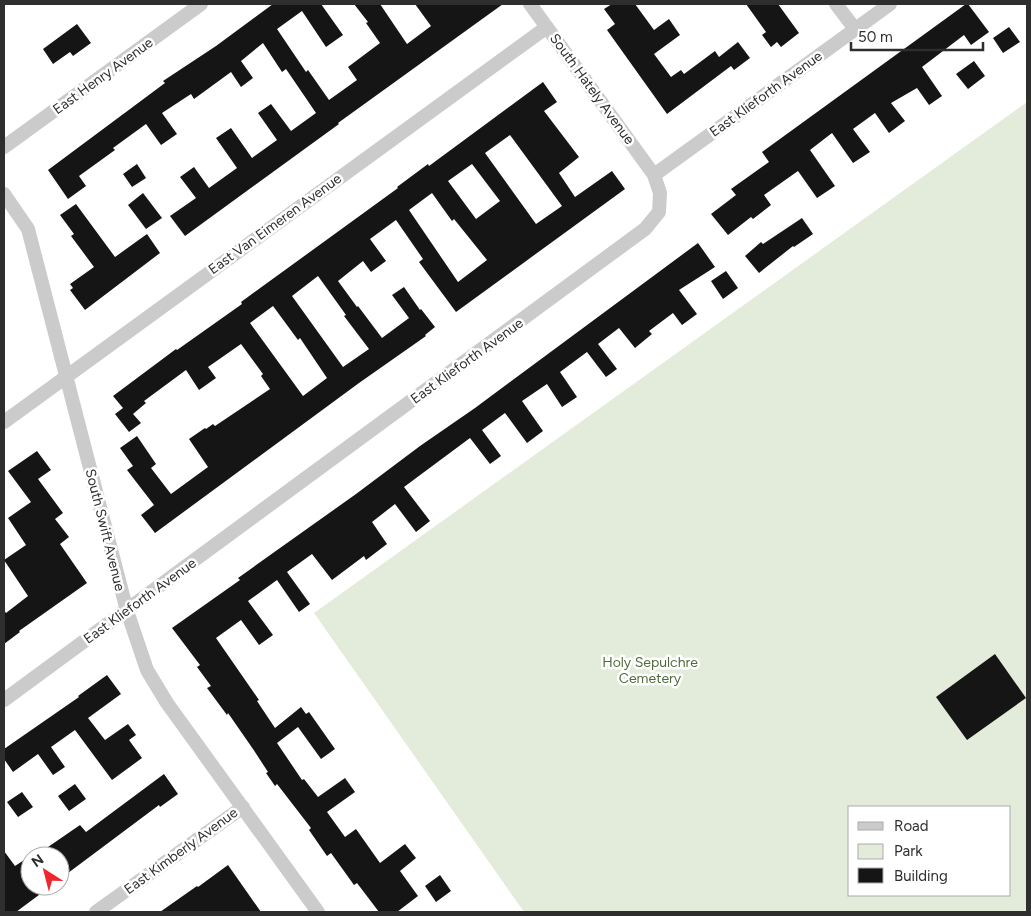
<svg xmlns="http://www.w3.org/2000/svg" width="1031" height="916" font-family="Figtree,sans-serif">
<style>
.green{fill:#e3ecda;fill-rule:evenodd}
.building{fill:#151515;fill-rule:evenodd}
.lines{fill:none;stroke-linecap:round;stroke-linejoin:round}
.minor{stroke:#cbcbcb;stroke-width:14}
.labels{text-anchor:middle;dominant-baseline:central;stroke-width:5;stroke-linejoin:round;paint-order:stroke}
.street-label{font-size:14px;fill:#2e2e2e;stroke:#fff}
.park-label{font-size:14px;fill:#4f6b39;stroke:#fff}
</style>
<rect width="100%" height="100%" fill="#fff"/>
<!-- green -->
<path class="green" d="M 1027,102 L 1027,912 L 524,912 L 314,613 ZM 850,807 L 1010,807 L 1010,895 L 850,895 Z"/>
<!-- building -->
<path class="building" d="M 273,4 L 321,4 L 343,35 L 326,47 L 302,11 L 277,29 L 306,72 L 308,70 L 329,100 L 357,80 L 348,67 L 380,43 L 366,23 L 368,22 L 354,4 L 380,4 L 407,44 L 431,26 L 415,4 L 503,4 L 338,123 L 339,124 L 185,236 L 170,216 L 196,198 L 180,177 L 194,167 L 209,188 L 237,168 L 216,138 L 231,128 L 252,158 L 277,140 L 258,113 L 271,104 L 291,131 L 316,113 L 286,69 L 282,72 L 263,43 L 241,61 L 253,78 L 241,87 L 231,72 L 194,99 L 191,94 L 162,113 L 177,134 L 161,145 L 146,124 L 113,148 L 115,150 L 79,176 L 86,186 L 68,199 L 48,170 L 165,83 L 163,81 L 216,46 Z
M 612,4 L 635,4 L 654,30 L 669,19 L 680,35 L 654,54 L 671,77 L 681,70 L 684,74 L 715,51 L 719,57 L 738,42 L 750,58 L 734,70 L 731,66 L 667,114 L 607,30 L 615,24 L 604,9 Z
M 746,4 L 778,4 L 799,33 L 781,47 L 777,42 L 771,47 L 762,35 L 766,32 Z
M 966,4 L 968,4 L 989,32 L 971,45 L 964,35 L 922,67 L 942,96 L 929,105 L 917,88 L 891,103 L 905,121 L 889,133 L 875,113 L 853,129 L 870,152 L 853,163 L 832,133 L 810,150 L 835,186 L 817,198 L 798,171 L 764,195 L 771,205 L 753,219 L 751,217 L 728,235 L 711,214 L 736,195 L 731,189 L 769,162 L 762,152 Z
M 77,24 L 91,43 L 73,56 L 70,52 L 53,64 L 43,49 Z
M 1009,27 L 1020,42 L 1003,53 L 993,38 Z
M 974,61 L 985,76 L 968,89 L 956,74 Z
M 543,82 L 557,102 L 544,111 L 579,157 L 559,173 L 575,197 L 612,171 L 625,189 L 456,312 L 419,262 L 423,259 L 396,220 L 370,239 L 386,261 L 371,272 L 363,261 L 338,281 L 357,307 L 358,306 L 382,338 L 409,318 L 392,295 L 404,287 L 420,310 L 421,309 L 435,327 L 425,335 L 426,336 L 359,383 L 155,533 L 141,515 L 154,505 L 127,470 L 133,466 L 120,448 L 137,436 L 156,464 L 151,468 L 171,494 L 208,467 L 189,439 L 205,428 L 206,429 L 213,424 L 215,426 L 270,389 L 261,376 L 263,374 L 241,344 L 208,367 L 216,378 L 199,390 L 186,370 L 144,401 L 146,403 L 133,414 L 141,423 L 129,432 L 115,414 L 123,408 L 113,396 L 176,349 L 177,350 L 242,304 L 241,302 L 398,188 L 397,187 L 428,164 L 429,166 ZM 510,135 L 562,206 L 536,224 L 485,153 ZM 472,164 L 500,201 L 476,219 L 448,181 ZM 432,193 L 452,221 L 454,219 L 487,260 L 458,282 L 409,210 ZM 318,276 L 346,315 L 344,316 L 369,349 L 343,367 L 292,296 ZM 273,306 L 298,340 L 300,338 L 327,378 L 303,396 L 250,323 Z
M 137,164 L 146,178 L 132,187 L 123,174 Z
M 143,193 L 162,218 L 146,229 L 128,205 Z
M 76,204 L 115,257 L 147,234 L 160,253 L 85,310 L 70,290 L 73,288 L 70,284 L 94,267 L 71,236 L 74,234 L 60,215 Z
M 802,218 L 813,234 L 794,247 L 793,246 L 759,273 L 745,256 L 761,242 L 763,244 Z
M 698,243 L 715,267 L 679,290 L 697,314 L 682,325 L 673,313 L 649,331 L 652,334 L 635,348 L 619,328 L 598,344 L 617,369 L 606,377 L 587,352 L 560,372 L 577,397 L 562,407 L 547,384 L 522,401 L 543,431 L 527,443 L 505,413 L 482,430 L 501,456 L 490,464 L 470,438 L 404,487 L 430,521 L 416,532 L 395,504 L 372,522 L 387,544 L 366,560 L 364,556 L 332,580 L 312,554 L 287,572 L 310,604 L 299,612 L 277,580 L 248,601 L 273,635 L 259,645 L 241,620 L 216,638 L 259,700 L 257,701 L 275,728 L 301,707 L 306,714 L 309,712 L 335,749 L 321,759 L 298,727 L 277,743 L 302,780 L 304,779 L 318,797 L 345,778 L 355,792 L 327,812 L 345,837 L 356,829 L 380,863 L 405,844 L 416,858 L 400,871 L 418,896 L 397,912 L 379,912 L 357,883 L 354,885 L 331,853 L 327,856 L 309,830 L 311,828 L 277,784 L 275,786 L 266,773 L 268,772 L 253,749 L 228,713 L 227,715 L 207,688 L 211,686 L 197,667 L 200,665 L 172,628 L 240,580 L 238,578 L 356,494 L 420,446 L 475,408 Z
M 726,271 L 738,288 L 723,299 L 711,281 Z
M 37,451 L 51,470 L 38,479 L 63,513 L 55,519 L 69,537 L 60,544 L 87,583 L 19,631 L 20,632 L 4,644 L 4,610 L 6,613 L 28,596 L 4,560 L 26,545 L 8,518 L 31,502 L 8,471 Z
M 995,654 L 1026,698 L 967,740 L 936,697 Z
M 107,675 L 121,694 L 88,718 L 105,740 L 128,724 L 136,735 L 129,740 L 142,758 L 112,780 L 75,730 L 51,747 L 65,767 L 53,775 L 38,754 L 13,772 L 4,759 L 4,749 L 79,697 L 78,696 Z
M 164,774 L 178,794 L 160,807 L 159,805 L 60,879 L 60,856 L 35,856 L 80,825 L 86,832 Z
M 75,784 L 86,799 L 69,811 L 58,796 Z
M 22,792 L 33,807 L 18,817 L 7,802 Z
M 4,851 L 15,866 L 30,856 L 30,886 L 51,886 L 16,912 L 4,912 Z
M 228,865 L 261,912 L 160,912 L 197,886 L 198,887 Z
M 440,875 L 451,891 L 436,902 L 425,886 Z"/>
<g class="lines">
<!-- minor -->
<path class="minor" d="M 530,4 L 654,175
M 836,4 L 855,29
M 4,147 L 201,4
M 4,194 L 28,229 L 127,611 L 147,670 L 167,703 L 318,912
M 4,422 L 547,27
M 4,700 L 645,229 L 659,212 L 660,193 L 654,175 L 890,4
M 96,912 L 243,807"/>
</g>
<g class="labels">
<!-- street labels -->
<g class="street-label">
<text transform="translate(103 76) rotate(-36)">East Henry Avenue</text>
<text transform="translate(592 89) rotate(54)">South Hately Avenue</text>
<text transform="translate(766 94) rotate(-36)">East Klieforth Avenue</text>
<text transform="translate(275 224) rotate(-36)">East Van Eimeren Avenue</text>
<text transform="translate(467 361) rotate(-36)">East Klieforth Avenue</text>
<text transform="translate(105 530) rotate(76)">South Swift Avenue</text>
<text transform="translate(140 601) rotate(-36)">East Klieforth Avenue</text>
<text transform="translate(181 851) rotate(-36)">East Kimberly Avenue</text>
</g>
<!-- park labels -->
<g class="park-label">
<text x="650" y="662">Holy Sepulchre<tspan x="650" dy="16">Cemetery</tspan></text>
</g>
</g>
<!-- border -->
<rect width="1031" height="916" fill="none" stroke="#2e2e2e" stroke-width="10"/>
<!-- legend -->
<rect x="848" y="806" width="162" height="90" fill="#ffffff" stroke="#ababab"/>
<rect x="858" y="822" width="25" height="8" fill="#cbcbcb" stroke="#ababab"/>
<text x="894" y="831" font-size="15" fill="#2e2e2e">Road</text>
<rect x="858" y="844" width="25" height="15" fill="#e3ecda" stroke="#ababab"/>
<text x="894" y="856" font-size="15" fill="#2e2e2e">Park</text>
<rect x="858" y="868" width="25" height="15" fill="#151515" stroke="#ababab"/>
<text x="894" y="881" font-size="15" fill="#2e2e2e">Building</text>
<!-- north arrow -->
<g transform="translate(45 871) rotate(324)"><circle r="24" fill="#ffffff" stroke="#ababab"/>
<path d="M0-4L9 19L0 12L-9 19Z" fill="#ee262e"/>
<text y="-8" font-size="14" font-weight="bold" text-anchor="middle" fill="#2e2e2e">N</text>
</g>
<!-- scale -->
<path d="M851 42v8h132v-8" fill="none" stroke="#2e2e2e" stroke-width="2.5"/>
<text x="858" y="42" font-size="15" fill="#2e2e2e" stroke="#ffffff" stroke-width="4" paint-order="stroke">50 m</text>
</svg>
